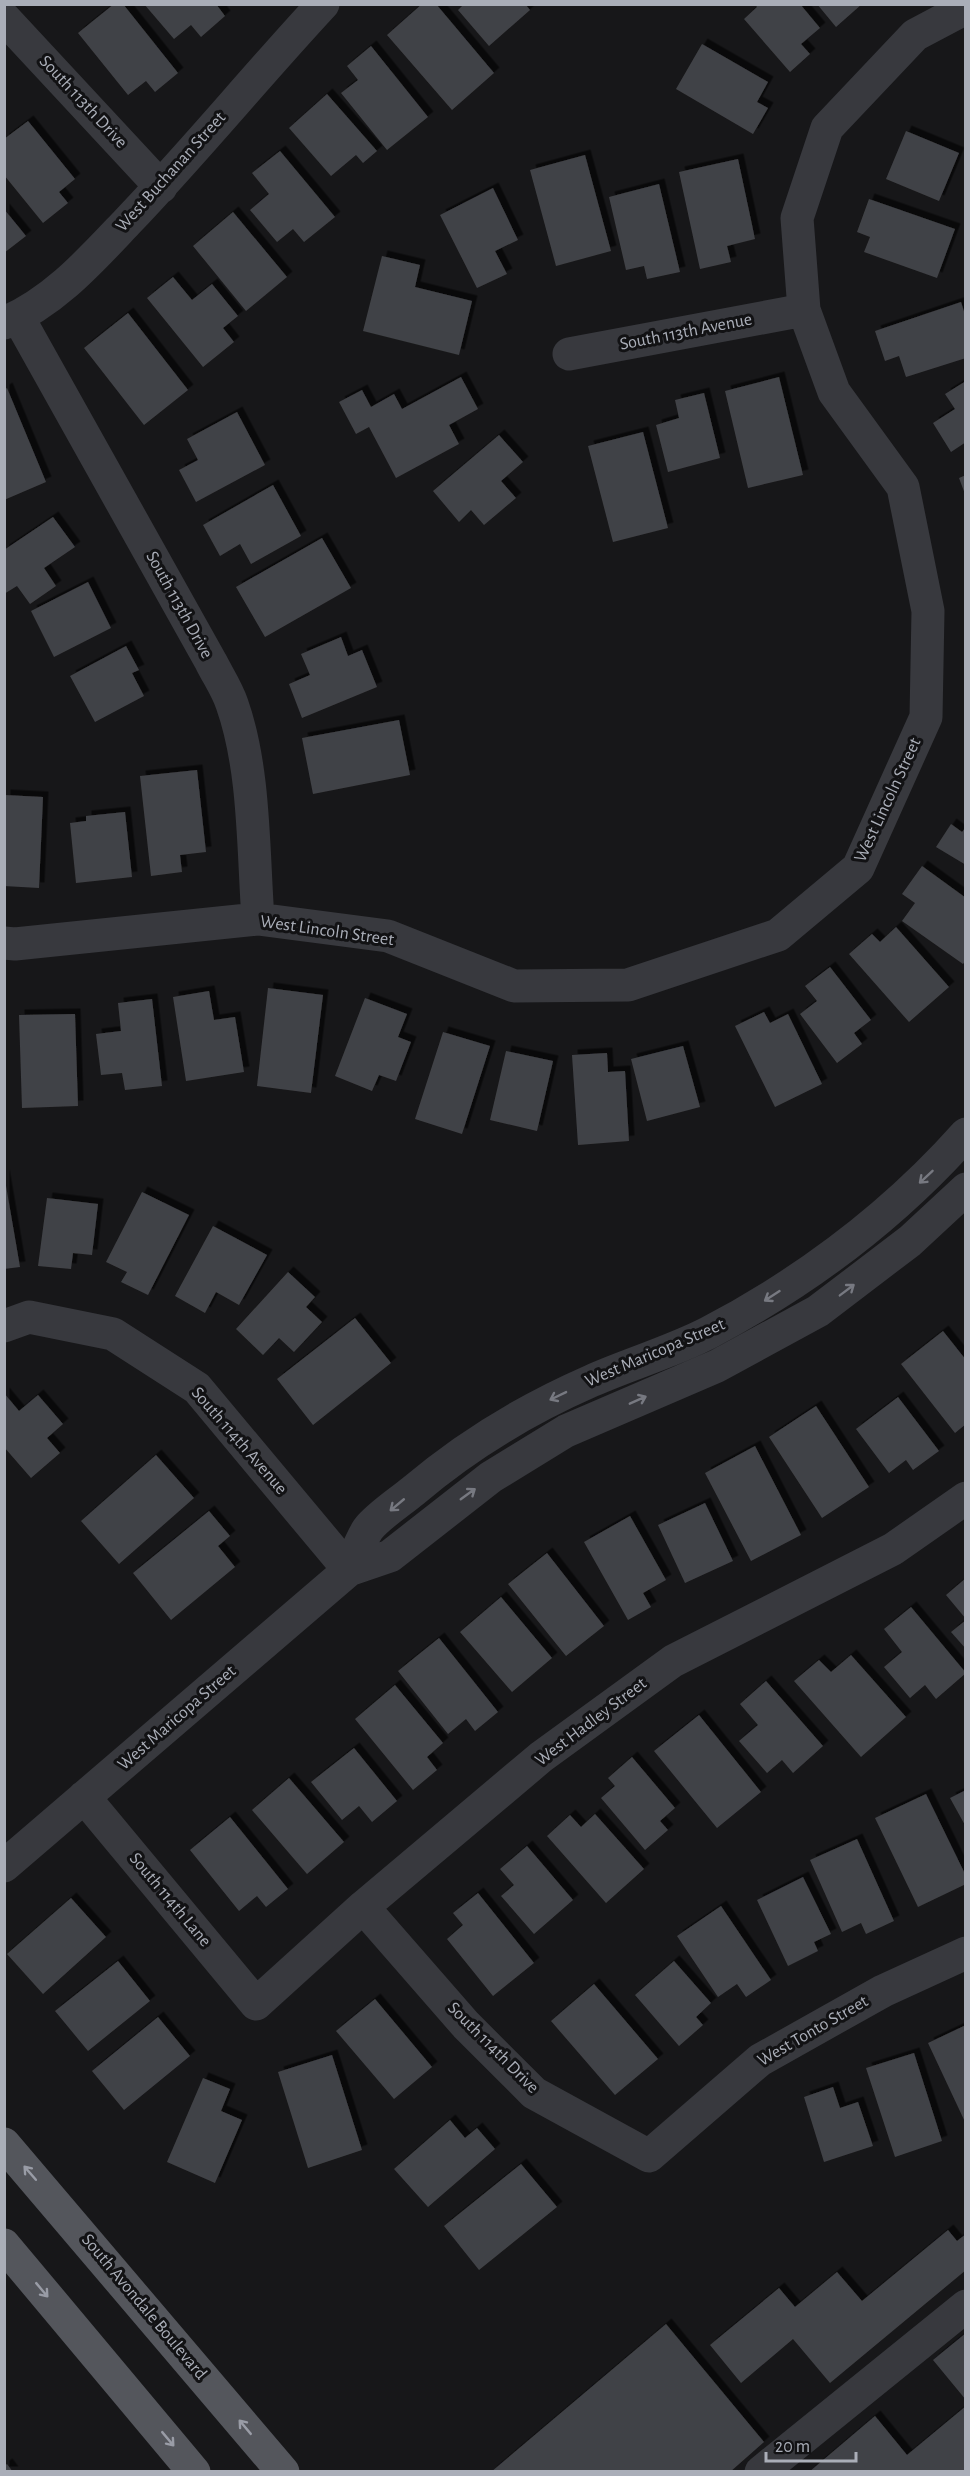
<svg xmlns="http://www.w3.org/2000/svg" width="970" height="2476" font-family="'Alegreya Sans',sans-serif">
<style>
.building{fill:#414246;filter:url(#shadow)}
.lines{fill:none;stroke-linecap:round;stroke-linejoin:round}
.minor{stroke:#38393e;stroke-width:33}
.major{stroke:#54565c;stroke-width:33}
.oneway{stroke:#777981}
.oneway2{stroke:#999ca6}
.labels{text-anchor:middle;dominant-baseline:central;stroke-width:6;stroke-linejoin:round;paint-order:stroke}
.street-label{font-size:18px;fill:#aaaeb8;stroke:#121214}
</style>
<defs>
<filter id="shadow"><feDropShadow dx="5.5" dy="-5.5" stdDeviation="0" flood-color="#0009"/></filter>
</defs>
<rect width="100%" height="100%" fill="#171719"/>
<!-- building -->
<path class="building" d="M 114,4 L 123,4 L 178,73 L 155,92 L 146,81 L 128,95 L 78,33 Z
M 144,4 L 216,4 L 225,16 L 201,37 L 191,25 L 174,39 Z
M 422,4 L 436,4 L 494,73 L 452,110 L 387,35 Z
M 464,4 L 525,4 L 530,10 L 489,46 L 458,10 Z
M 755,4 L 800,4 L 820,28 L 801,44 L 810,54 L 790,72 L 744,19 L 757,7 Z
M 817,4 L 862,4 L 836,27 Z
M 702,44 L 768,82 L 757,102 L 768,108 L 753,134 L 676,89 Z
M 371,46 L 428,117 L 387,150 L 341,93 L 358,80 L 347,66 Z
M 327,94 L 377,151 L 363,163 L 356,155 L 331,176 L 289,128 Z
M 28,121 L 75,179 L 59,192 L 68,203 L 43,223 L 4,175 L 4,139 Z
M 906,131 L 959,153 L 939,201 L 886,179 Z
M 280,151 L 335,217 L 304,242 L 293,229 L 277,242 L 250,210 L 269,194 L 252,173 Z
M 585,155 L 611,251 L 556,266 L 530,170 Z
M 738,159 L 755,239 L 727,246 L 731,262 L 700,269 L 679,172 Z
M 659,184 L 680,272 L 647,279 L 644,266 L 626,270 L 609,197 Z
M 493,188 L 518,240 L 495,251 L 507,274 L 477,288 L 440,215 Z
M 869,199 L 955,229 L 937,278 L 864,252 L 870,237 L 857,232 Z
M 4,209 L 26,236 L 4,253 Z
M 233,212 L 287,277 L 246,311 L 193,246 Z
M 382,256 L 420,265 L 415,287 L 472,301 L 459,355 L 363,331 Z
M 173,277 L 192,300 L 212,284 L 238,316 L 223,328 L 234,342 L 203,367 L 147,298 Z
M 961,302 L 966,318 L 966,358 L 906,377 L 899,356 L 885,361 L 875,331 Z
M 128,313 L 188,390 L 144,425 L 84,348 Z
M 461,377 L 478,409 L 449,425 L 459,444 L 396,478 L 369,427 L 356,434 L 339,402 L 362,390 L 371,407 L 394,394 L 402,409 Z
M 779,377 L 803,475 L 748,488 L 725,391 Z
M 966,381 L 966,442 L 951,452 L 933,423 L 955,409 L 945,394 Z
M 7,388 L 46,482 L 4,500 L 4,390 Z
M 704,393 L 720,458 L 668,472 L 656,425 L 679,418 L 675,400 Z
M 237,412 L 265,465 L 196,502 L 179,470 L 198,460 L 187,439 Z
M 643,432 L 668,528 L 613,542 L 588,446 Z
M 499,435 L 523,462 L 501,481 L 516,498 L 484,525 L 471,510 L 459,522 L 433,491 Z
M 966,475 L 966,494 L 965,494 L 959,478 Z
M 273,485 L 301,536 L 251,564 L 240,544 L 220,556 L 203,525 Z
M 53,517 L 75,547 L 44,568 L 56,586 L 30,604 L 17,586 L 4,594 L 4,550 Z
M 322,538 L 351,588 L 265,637 L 236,587 Z
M 88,582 L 111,628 L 54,657 L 31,611 Z
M 341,637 L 348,656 L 362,650 L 377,687 L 302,718 L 289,684 L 310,675 L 301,654 Z
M 126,646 L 139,670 L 132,673 L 144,696 L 95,722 L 70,676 Z
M 399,720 L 410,775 L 313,794 L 302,738 Z
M 197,770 L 206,852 L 180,855 L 182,872 L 151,876 L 140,776 Z
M 5,795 L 43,797 L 39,888 L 4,886 Z
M 125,812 L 132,877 L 76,883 L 70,823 L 86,821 L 86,816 Z
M 951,824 L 962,832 L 966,827 L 966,865 L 936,847 Z
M 922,866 L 966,898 L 966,960 L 963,964 L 902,921 L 915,903 L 902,894 Z
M 896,927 L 949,987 L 909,1022 L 849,954 L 872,934 L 880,942 Z
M 830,967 L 871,1020 L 854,1033 L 862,1044 L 837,1063 L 800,1014 L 817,1001 L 805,986 Z
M 268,988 L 323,995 L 311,1093 L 257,1086 Z
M 209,991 L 214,1020 L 235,1017 L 244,1072 L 186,1081 L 173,997 Z
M 365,998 L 407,1014 L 398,1037 L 411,1042 L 396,1081 L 379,1075 L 372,1091 L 335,1076 Z
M 152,999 L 162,1086 L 125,1090 L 122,1073 L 101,1075 L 96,1034 L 121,1031 L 118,1003 Z
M 764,1012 L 770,1023 L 788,1014 L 822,1084 L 775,1107 L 735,1026 Z
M 75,1014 L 78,1106 L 22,1108 L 19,1015 Z
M 443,1032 L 490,1046 L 462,1134 L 415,1119 Z
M 683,1046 L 700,1107 L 647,1121 L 631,1059 Z
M 506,1051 L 553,1061 L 537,1131 L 490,1120 Z
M 607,1053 L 608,1072 L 625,1071 L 629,1141 L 578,1145 L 572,1055 Z
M 4,1174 L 20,1267 L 4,1269 Z
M 142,1192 L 189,1215 L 148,1295 L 121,1282 L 127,1272 L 106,1262 Z
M 47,1198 L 98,1204 L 92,1255 L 73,1253 L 71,1269 L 38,1266 Z
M 213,1226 L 267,1255 L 239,1305 L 216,1292 L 205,1313 L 175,1296 Z
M 288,1272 L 315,1297 L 306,1307 L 322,1322 L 294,1352 L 279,1338 L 263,1355 L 236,1329 Z
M 355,1318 L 391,1363 L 313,1425 L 277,1379 Z
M 943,1331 L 966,1360 L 966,1424 L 955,1433 L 901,1364 Z
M 4,1393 L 19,1411 L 38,1395 L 63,1424 L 47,1438 L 60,1453 L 31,1478 L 4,1447 Z
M 898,1397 L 939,1451 L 913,1470 L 906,1460 L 889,1473 L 856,1429 Z
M 816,1406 L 869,1487 L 822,1518 L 769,1437 Z
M 755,1446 L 801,1535 L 751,1561 L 705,1473 Z
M 156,1455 L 194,1498 L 119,1564 L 81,1521 Z
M 705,1503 L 733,1561 L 685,1583 L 658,1525 Z
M 209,1511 L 230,1536 L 218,1546 L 235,1567 L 171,1620 L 133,1573 Z
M 630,1516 L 666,1580 L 643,1593 L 651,1607 L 628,1620 L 584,1542 Z
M 547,1553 L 604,1626 L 566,1656 L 508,1584 Z
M 966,1578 L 966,1619 L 946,1595 Z
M 501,1597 L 552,1658 L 512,1692 L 460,1632 Z
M 911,1607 L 966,1673 L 936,1699 L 925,1685 L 910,1698 L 884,1667 L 902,1652 L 884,1629 Z
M 966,1620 L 966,1649 L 951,1632 Z
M 439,1638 L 498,1712 L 475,1731 L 466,1719 L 448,1734 L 398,1671 Z
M 851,1655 L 906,1717 L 861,1757 L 794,1681 L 819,1660 L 831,1672 Z
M 766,1681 L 823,1746 L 793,1773 L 782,1760 L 767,1773 L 739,1741 L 758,1725 L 740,1704 Z
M 395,1685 L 443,1743 L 427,1757 L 437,1770 L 413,1790 L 355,1719 Z
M 699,1715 L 761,1792 L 717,1828 L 654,1751 Z
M 354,1748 L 397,1801 L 372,1822 L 359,1806 L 342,1820 L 311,1782 Z
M 632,1757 L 675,1808 L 660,1821 L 668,1830 L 645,1850 L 601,1798 L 615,1786 L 608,1778 Z
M 289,1778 L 344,1842 L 307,1874 L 252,1810 Z
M 966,1790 L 966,1827 L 950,1798 Z
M 926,1794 L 966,1876 L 966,1884 L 918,1907 L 875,1818 Z
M 595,1814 L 644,1869 L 606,1903 L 547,1836 L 570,1815 L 581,1827 Z
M 230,1817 L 288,1889 L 266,1907 L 257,1896 L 239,1911 L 190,1850 Z
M 857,1839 L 894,1921 L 866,1934 L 861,1923 L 842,1932 L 810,1860 Z
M 527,1846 L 573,1900 L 534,1934 L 501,1896 L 514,1885 L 500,1869 Z
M 803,1877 L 831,1934 L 814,1942 L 818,1951 L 788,1966 L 757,1900 Z
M 478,1893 L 534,1963 L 493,1996 L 447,1939 L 463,1925 L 453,1913 Z
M 71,1898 L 106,1937 L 43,1994 L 7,1954 Z
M 721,1906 L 771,1980 L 746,1997 L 737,1984 L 718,1997 L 677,1936 Z
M 118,1961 L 150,2001 L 88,2051 L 55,2011 Z
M 674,1961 L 711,2003 L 696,2017 L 703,2025 L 679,2046 L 635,1995 Z
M 594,1984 L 658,2059 L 615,2095 L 551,2021 Z
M 375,1999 L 432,2067 L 394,2099 L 336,2031 Z
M 158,2017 L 190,2056 L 124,2110 L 92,2071 Z
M 966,2025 L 966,2124 L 928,2043 Z
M 914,2053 L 942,2141 L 895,2157 L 866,2068 Z
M 332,2055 L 362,2150 L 308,2168 L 278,2072 Z
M 203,2078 L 230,2089 L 221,2111 L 242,2120 L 215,2183 L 167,2162 Z
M 833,2087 L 840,2108 L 858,2102 L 873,2146 L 824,2162 L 804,2097 Z
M 450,2120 L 465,2138 L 477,2128 L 495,2149 L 428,2207 L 394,2169 Z
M 521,2164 L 557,2207 L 479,2270 L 444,2226 Z
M 948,2230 L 957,2241 L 966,2234 L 966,2270 L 830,2383 L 793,2339 L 741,2383 L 710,2345 L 779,2288 L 795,2307 L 837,2272 L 862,2301 Z
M 666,2324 L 764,2442 L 730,2472 L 491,2472 Z
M 966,2333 L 966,2400 L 933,2360 Z
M 966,2406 L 966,2472 L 809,2472 L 875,2416 L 907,2455 Z
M 7,2464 L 13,2472 L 4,2472 L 4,2466 Z"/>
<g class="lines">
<!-- minor -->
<path class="minor" d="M 4,18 L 161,187
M 18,317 L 211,662 C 218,676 227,689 232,704 C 255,769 253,850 258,919
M 4,323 C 54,302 91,260 127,222 C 195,151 256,76 323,4
M 569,354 L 804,310
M 4,943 L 15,944 L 258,919 L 388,936 L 514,986 L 628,985 L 778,935 L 858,868 L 926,717 L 928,611 L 903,487 L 834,392 L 804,310 L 797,218 L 827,128 L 915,35 L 966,8
M 4,1326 L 29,1317 L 113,1334 L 197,1388 L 349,1570
M 349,1570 C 355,1557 360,1541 368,1529 C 378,1516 401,1501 413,1491 C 467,1445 527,1409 591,1381 C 629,1364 671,1352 708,1333 C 805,1282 893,1216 966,1134
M 84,1797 L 256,2004 L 363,1907 L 541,1757 L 673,1661 L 893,1549 L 966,1498
M 4,1866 L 349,1570 L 390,1556 L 491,1477 L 566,1431 L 717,1366 L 818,1311 L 910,1241 L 966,1189
M 363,1907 L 466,2025 L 534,2093 L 649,2156 L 760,2060 L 883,1991 L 966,1953
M 761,2472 L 966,2306"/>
<!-- major -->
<path class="major" d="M 4,2144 L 283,2472
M 4,2245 L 194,2472"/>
</g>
<!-- one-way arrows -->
<defs><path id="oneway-shaft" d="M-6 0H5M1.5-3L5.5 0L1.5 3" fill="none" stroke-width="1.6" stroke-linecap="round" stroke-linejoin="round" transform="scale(1.5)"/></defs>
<g class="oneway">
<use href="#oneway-shaft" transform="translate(926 1177) rotate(137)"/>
<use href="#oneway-shaft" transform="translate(847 1290) rotate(-37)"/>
<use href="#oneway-shaft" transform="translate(772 1296) rotate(147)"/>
<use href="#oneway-shaft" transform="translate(558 1396) rotate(154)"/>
<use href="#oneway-shaft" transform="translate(638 1400) rotate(-24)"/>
<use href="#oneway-shaft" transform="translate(468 1494) rotate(-36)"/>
<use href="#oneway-shaft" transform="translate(397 1505) rotate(140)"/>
</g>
<g class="oneway2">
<use href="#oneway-shaft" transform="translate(30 2173) rotate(-131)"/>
<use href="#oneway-shaft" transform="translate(42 2290) rotate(50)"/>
<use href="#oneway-shaft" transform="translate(245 2427) rotate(-130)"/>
<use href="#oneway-shaft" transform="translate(168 2439) rotate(50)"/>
</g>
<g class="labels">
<!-- street labels -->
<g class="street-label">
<text transform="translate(83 102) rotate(47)">South 113th Drive</text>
<text transform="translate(171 172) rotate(-48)">West Buchanan Street</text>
<text transform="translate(686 332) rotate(-11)">South 113th Avenue</text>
<text transform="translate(179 605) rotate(61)">South 113th Drive</text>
<text transform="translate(888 800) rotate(-65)">West Lincoln Street</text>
<text transform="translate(327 931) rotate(8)">West Lincoln Street</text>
<text transform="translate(655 1353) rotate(-23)">West Maricopa Street</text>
<text transform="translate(239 1441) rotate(49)">South 114th Avenue</text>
<text transform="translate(177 1718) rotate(-41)">West Maricopa Street</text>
<text transform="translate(591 1722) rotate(-37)">West Hadley Street</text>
<text transform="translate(170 1900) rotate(50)">South 114th Lane</text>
<text transform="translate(813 2031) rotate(-30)">West Tonto Street</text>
<text transform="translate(493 2048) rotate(45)">South 114th Drive</text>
<text transform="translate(144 2307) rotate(50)">South Avondale Boulevard</text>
</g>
</g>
<!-- border -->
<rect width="970" height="2476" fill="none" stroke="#aaaeb8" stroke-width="12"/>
<!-- scale -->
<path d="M766 2452v9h90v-9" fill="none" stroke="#aaaeb8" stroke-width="3"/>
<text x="775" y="2452" font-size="18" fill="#aaaeb8" stroke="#121214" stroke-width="4.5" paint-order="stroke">20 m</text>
</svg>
